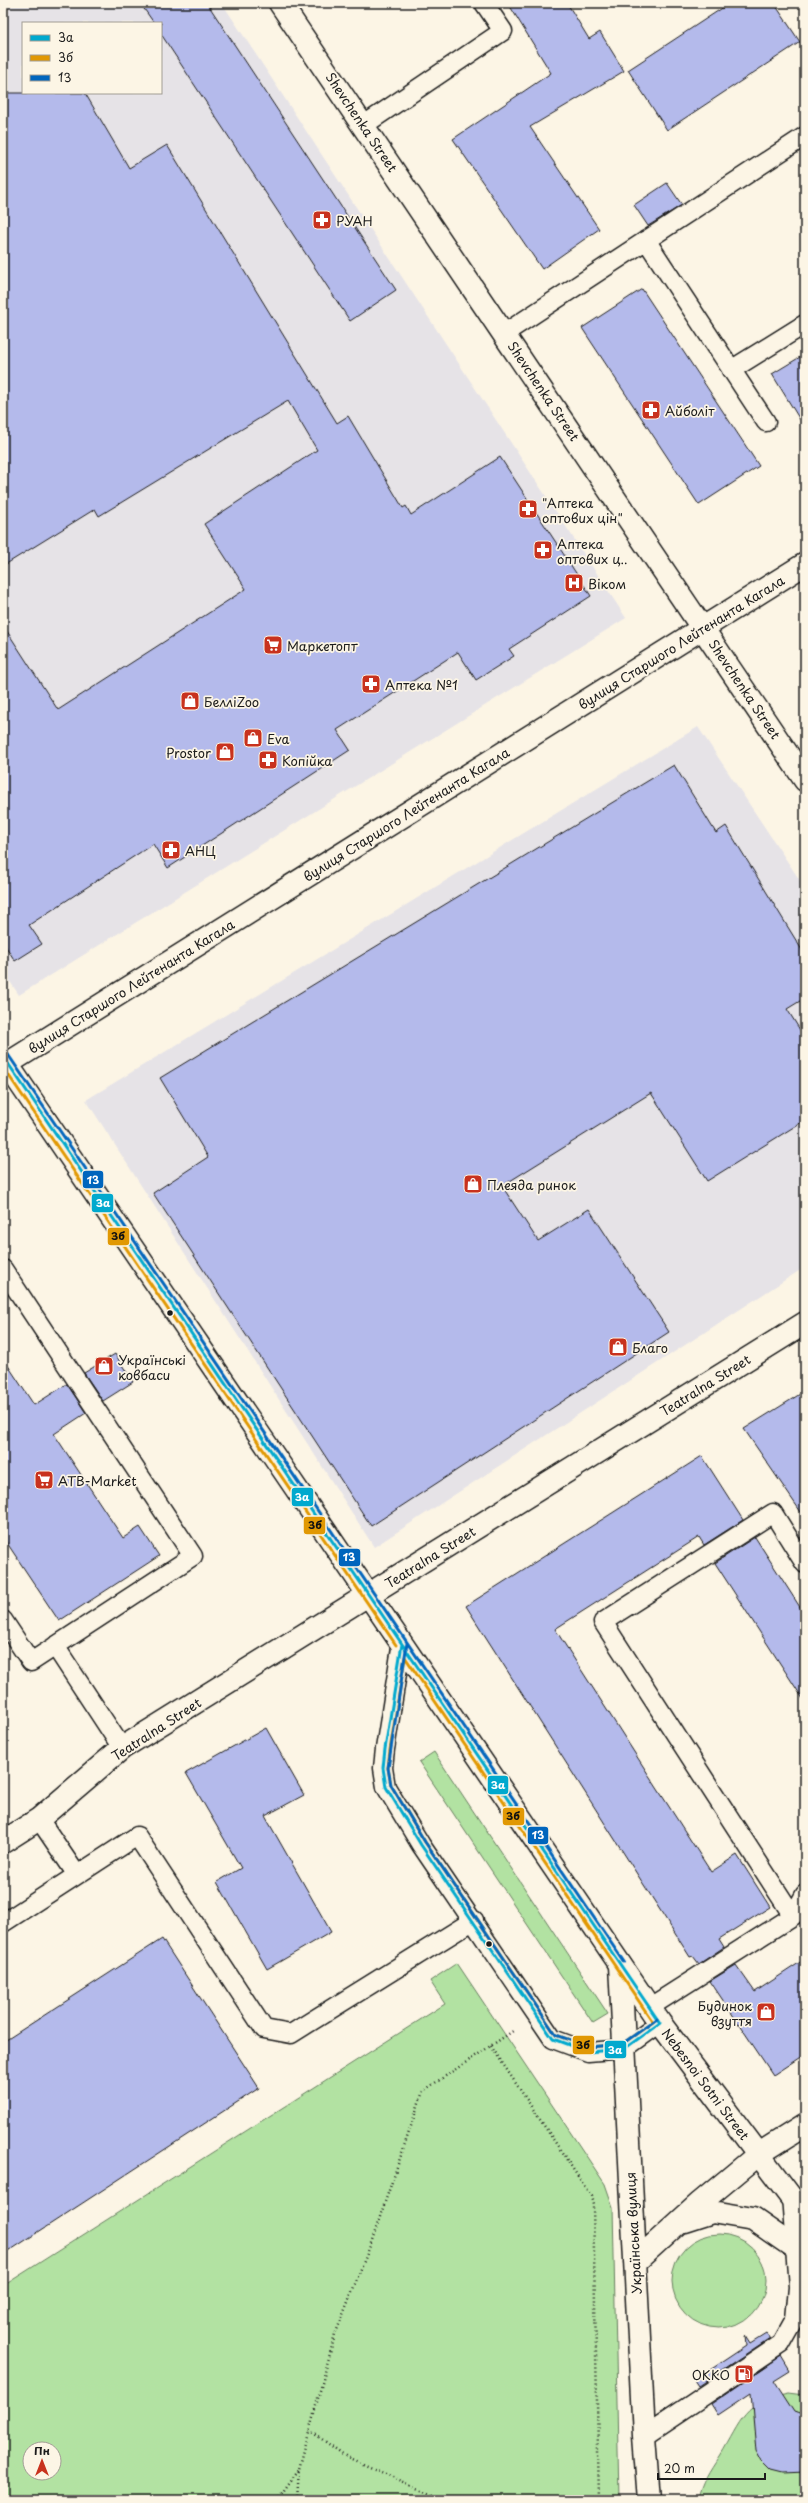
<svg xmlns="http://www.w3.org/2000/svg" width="808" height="2503" font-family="'Playpen Sans',sans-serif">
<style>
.built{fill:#e6e3e7;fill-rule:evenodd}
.green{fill:#b2e2a2;stroke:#677f5f;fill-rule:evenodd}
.building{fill:#b4baeb;stroke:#1c1c1c}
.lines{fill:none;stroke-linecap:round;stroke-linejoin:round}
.service-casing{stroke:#1c1c1c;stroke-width:21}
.minor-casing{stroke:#1c1c1c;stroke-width:25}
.tertiary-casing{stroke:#1c1c1c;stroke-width:25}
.trunk-casing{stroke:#1c1c1c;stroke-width:25}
.path{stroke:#1c1c1c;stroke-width:2.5;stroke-dasharray:1 3;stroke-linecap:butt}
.service{stroke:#fcf5e5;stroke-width:18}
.minor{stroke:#fcf5e5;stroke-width:22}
.tertiary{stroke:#fcf5e5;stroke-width:22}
.trunk{stroke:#fcf5e5;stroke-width:22}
.bus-1-casing{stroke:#fcf5e5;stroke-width:6}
.bus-2-casing{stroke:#fcf5e5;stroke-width:6}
.bus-3-casing{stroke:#fcf5e5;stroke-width:6}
.bus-1{stroke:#00a9ce;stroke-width:3}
.bus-2{stroke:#e19803;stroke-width:3}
.bus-3{stroke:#0065bd;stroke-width:3}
.bus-dot{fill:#1c1c1c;stroke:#fcf5e5;stroke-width:1.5}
.labels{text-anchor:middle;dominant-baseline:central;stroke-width:3.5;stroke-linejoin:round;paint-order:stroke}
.street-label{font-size:13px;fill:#1c1c1c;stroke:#fcf5e5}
.poi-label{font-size:13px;fill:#1c1c1c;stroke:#fcf5e5;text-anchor:start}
.line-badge{stroke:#fcf5e5;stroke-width:1.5}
.badge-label{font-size:11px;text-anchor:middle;font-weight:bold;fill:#fff}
.pale-badge-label{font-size:11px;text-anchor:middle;font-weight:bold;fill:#111}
</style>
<rect width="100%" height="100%" fill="#fcf5e5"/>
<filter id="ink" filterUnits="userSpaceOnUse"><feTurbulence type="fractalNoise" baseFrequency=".025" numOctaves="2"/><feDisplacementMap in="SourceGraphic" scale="8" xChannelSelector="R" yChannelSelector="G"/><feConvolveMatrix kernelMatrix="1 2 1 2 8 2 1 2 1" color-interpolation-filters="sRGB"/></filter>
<g filter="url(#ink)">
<!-- built -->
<path class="built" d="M 3,3 L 222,3 L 626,618 L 19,995 L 3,971 ZM 23,23 L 161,23 L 161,93 L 23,93 Z
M 698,727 L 805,888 L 805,1267 L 374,1547 L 86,1100 Z"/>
<!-- green -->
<path class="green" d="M 434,1752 L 608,2014 L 593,2023 L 419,1762 Z
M 457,1963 L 605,2184 L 613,2207 L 619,2500 L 3,2500 L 3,2286 L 445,2004 L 430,1981 ZM 30,2449 L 54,2449 L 54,2473 L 30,2473 Z
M672 2281a47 47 0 1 1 94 0a47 47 0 1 1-94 0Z
M 789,2393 L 805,2395 L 805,2500 L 699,2500 C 702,2483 711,2470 720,2456 C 742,2420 743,2402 789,2393 Z"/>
<!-- building -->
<path class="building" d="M 140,3 L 207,3 L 396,290 L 350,321 L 161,34 L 161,23 L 154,23 Z
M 508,3 L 567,3 L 589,39 L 600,32 L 624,71 L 530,127 L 599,229 L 542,269 L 453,139 L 551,73 Z
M 730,3 L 774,3 L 800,42 L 667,130 L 628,70 Z
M 3,93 L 85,93 L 129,168 L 167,145 L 337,423 L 348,416 L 403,508 L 406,506 L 411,515 L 500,457 L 591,596 L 509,649 L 514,656 L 476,680 L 458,652 L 337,730 L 350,750 L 168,868 L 153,844 L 29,925 L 42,944 L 15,961 L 3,942 L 3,625 L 58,710 L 246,589 L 204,524 L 317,450 L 288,401 L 99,516 L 95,509 L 3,566 Z
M 667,183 L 682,205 L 648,226 L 634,205 Z
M 642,289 L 759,466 L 699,505 L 582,328 Z
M 805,354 L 805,428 L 772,374 Z
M 674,765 L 716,833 L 726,826 L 805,955 L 805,998 L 787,1009 L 805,1038 L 805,1120 L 707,1181 L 651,1093 L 502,1186 L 538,1241 L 589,1209 L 669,1332 L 371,1526 L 153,1193 L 208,1157 L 160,1078 Z
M 115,1354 L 133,1382 L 103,1401 L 84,1373 Z
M 3,1358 L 34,1405 L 67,1384 L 86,1413 L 54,1434 L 123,1538 L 140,1527 L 159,1556 L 59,1621 L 3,1537 Z
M 805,1391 L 805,1518 L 744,1429 Z
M 702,1456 L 743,1520 L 704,1545 L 699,1537 L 555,1629 L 711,1872 L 737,1855 L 770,1907 L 719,1939 L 724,1947 L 699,1964 L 693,1956 L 690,1957 L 466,1606 Z
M 755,1537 L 805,1615 L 805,1702 L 715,1563 Z
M 266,1728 L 304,1795 L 265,1816 L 331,1932 L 267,1969 L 217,1882 L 241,1868 L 186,1773 Z
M 162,1939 L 259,2088 L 3,2255 L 3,2042 Z
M 805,1959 L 805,2054 L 773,2075 L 710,1981 L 736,1965 L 755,1992 Z
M 766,2334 L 770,2339 L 699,2386 L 695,2380 L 746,2346 L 745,2336 L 750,2344 Z
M 781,2356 L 790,2371 L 774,2381 L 794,2412 L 805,2416 L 805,2473 L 783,2474 L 771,2471 L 762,2462 L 756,2451 L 751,2393 L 718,2415 L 711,2404 Z"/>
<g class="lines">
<defs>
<path id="service" d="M 364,125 L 503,31 L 484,3
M 646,240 L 766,422
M 505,333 L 805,136
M 731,370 L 805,324
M 3,1269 L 193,1556 L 31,1662 L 3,1620
M 402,1642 L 385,1749 L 383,1768 L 386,1787 L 421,1845 L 553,2039 L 588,2052 L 624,2049 L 660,2023
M 55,1646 L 122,1748
M 39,1819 L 77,1875 L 137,1836 L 264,2029 L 291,2034 L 474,1920
M 793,1916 L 603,1622 L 773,1513 L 805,1564
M 3,1923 L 77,1875
M 650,2007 L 793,1916 L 805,1894
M 644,2436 L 781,2344 L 795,2319 L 798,2287 L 791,2196"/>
<path id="minor" d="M 3,1842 L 39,1819 L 122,1748 L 805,1323"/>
<path id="tertiary" d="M 280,3 L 805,780
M 620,1965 L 644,2436 L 649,2500
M 684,2221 L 712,2212 L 753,2219 L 805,2255
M 635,2262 L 700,2203 L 759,2154 L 805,2125"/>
<path id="trunk" d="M 805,564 L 7,1064 L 660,2023 L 805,2216"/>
</defs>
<!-- service casing -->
<use href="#service" class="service-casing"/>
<!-- minor casing -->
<use href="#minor" class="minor-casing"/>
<!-- tertiary casing -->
<use href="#tertiary" class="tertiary-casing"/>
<!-- trunk casing -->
<use href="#trunk" class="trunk-casing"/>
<!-- path -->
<path class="path" d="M 803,3 L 805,6
M 491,2046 L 591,2196 L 593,2205 L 599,2500
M 309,2430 L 347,2457 L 445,2500
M 277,2500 L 299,2469
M 297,2500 L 299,2469 L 335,2335 L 370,2246 L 423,2091 L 513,2031"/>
<!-- service -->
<use href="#service" class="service"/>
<!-- minor -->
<use href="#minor" class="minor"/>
<!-- tertiary -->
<use href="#tertiary" class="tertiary"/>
<!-- trunk -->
<use href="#trunk" class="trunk"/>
<defs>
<path id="bus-1" d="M 3,1056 L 402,1644
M 402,1644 L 660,2023 L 624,2049 L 588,2052 L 553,2039 L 421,1845 L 386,1787 L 383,1768 L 385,1749 Z"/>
<path id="bus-2" d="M 3,1067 L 396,1645
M 405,1657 L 653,2022 L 622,2044 L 589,2047 L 556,2035 L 425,1842 L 391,1785 L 388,1768 L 390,1750 Z"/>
<path id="bus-3" d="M 7,1053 L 624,1962
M 407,1643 L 388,1768 L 391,1785 L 425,1842 L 556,2035 L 589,2047 L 622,2044 L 657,2019"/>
</defs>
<!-- bus-1 casing -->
<use href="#bus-1" class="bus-1-casing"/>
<!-- bus-2 casing -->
<use href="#bus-2" class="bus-2-casing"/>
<!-- bus-3 casing -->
<use href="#bus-3" class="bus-3-casing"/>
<!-- bus-1 -->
<use href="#bus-1" class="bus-1"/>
<!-- bus-2 -->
<use href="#bus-2" class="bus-2"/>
<!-- bus-3 -->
<use href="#bus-3" class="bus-3"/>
</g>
</g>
<!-- icons -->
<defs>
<symbol id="pharmacy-square" viewBox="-11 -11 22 22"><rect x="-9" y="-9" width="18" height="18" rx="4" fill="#c8321e" stroke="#fcf5e5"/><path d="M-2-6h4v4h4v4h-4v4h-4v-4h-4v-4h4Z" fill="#fff"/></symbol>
<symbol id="hospital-square" viewBox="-11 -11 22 22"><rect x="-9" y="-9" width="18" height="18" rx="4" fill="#c8321e" stroke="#fcf5e5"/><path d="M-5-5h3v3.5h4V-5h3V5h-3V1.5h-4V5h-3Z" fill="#fff"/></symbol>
<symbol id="supermarket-square" viewBox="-11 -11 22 22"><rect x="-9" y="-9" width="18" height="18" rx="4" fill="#c8321e" stroke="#fcf5e5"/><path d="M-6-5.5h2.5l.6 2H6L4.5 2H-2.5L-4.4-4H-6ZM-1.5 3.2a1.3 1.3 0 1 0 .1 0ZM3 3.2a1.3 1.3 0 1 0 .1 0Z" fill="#fff"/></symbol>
<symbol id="shop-square" viewBox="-11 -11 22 22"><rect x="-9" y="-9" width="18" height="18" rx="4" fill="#c8321e" stroke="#fcf5e5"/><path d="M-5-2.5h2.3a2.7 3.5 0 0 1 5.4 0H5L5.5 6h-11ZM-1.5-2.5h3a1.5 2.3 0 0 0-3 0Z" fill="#fff"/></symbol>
<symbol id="fuel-square" viewBox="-11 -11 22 22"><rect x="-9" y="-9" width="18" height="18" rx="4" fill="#c8321e" stroke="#fcf5e5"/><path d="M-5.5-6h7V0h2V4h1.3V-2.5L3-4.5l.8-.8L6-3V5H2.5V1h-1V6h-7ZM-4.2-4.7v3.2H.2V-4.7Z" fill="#fff"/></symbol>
</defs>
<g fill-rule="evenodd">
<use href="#pharmacy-square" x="311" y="209" width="22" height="22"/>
<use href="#pharmacy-square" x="640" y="399" width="22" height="22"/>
<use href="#pharmacy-square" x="517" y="498" width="22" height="22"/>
<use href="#pharmacy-square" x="532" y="539" width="22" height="22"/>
<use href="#hospital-square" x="563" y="572" width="22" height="22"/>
<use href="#supermarket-square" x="262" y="634" width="22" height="22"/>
<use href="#pharmacy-square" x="360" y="673" width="22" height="22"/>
<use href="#shop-square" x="179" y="690" width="22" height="22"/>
<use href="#shop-square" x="242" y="727" width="22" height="22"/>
<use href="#shop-square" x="214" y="741" width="22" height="22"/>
<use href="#pharmacy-square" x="257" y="749" width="22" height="22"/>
<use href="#pharmacy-square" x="160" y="839" width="22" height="22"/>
<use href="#shop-square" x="462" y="1173" width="22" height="22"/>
<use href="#shop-square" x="607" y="1336" width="22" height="22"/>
<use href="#shop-square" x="93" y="1355" width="22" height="22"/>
<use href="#supermarket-square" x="33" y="1469" width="22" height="22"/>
<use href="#shop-square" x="755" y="2001" width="22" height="22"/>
<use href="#fuel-square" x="733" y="2363" width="22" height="22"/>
</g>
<!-- markers -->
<g class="bus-dot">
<circle cx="170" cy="1313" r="3.5"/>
<circle cx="489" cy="1944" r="3.5"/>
</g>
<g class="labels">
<!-- street labels -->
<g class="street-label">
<text transform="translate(362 122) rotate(56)">Shevchenka Street</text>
<text transform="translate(544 391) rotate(56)">Shevchenka Street</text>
<text transform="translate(681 642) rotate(-32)">вулиця Старшого Лейтенанта Кагала</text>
<text transform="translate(745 689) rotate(56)">Shevchenka Street</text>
<text transform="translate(406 814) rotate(-32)">вулиця Старшого Лейтенанта Кагала</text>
<text transform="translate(131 986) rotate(-32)">вулиця Старшого Лейтенанта Кагала</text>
<text transform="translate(705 1385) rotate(-32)">Teatralna Street</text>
<text transform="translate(430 1557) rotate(-32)">Teatralna Street</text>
<text transform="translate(156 1729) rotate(-33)">Teatralna Street</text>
<text transform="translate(706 2084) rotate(53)">Nebesnoi Sotni Street</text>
<text transform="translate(633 2233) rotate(-93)">Українська вулиця</text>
</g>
<!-- poi labels -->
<g class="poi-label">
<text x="336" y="220">РУАН</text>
<text x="665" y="410">Айболіт</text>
<text x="542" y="502">"Аптека<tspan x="542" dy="15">оптових цін"</tspan></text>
<text x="557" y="543">Аптека<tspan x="557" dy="15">оптових ц‥</tspan></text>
<text x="588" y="583">Віком</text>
<text x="287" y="645">Маркетопт</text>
<text x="385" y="684">Аптека №1</text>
<text x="204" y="701">БелліZoo</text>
<text x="267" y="738">Eva</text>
<text x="211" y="752" text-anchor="end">Prostor</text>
<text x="282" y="760">Копійка</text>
<text x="185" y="850">АНЦ</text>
<text x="487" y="1184">Плеяда ринок</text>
<text x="632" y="1347">Благо</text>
<text x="118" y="1359">Українські<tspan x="118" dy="15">ковбаси</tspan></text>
<text x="58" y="1480">ATB-Market</text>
<text x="752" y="2005" text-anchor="end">Будинок<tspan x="752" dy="15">взуття</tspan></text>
<text x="730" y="2374" text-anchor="end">OKKO</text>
</g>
</g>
<g class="line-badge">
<rect x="82" y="1170" width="22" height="19" rx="4" fill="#0065bd"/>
<rect x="91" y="1193" width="23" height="20" rx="4" fill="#00a9ce"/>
<rect x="107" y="1227" width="23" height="19" rx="4" fill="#e19803"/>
<rect x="291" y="1487" width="23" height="20" rx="4" fill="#00a9ce"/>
<rect x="303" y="1516" width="23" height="19" rx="4" fill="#e19803"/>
<rect x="338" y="1548" width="23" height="19" rx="4" fill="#0065bd"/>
<rect x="487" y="1775" width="22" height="20" rx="4" fill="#00a9ce"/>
<rect x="502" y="1807" width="23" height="19" rx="4" fill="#e19803"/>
<rect x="527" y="1826" width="22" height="19" rx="4" fill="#0065bd"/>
<rect x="572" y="2035" width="23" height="20" rx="4" fill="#e19803"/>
<rect x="604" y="2040" width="23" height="19" rx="4" fill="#00a9ce"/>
</g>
<g class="badge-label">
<text x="93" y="1184">13</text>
<text x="103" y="1207">3а</text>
<text x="302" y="1501">3а</text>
<text x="349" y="1561">13</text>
<text x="498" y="1789">3а</text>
<text x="538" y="1839">13</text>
<text x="615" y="2054">3а</text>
</g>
<g class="pale-badge-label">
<text x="118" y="1240">3б</text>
<text x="315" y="1529">3б</text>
<text x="513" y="1820">3б</text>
<text x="583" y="2049">3б</text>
</g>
<!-- margin -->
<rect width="808" height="2503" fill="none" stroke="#fcf5e5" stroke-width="16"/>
<rect x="8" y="8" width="792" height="2487" fill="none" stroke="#1c1c1c" stroke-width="1.5" filter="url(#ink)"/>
<!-- legend -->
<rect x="22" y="22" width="140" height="72" fill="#fcf5e5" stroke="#a29e95"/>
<rect x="30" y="35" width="20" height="6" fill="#00a9ce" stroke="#a29e95"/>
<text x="58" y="42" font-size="12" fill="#1c1c1c">3а</text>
<rect x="30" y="55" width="20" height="6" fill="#e19803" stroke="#a29e95"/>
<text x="58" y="62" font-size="12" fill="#1c1c1c">3б</text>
<rect x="30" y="75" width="20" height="6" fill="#0065bd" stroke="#a29e95"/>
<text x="58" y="82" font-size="12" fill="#1c1c1c">13</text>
<!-- north arrow -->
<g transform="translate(42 2461)"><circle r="19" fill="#fcf5e5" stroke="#a29e95"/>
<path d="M0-3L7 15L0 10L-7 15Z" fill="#c8321e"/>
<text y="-6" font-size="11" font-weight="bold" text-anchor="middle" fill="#1c1c1c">Пн</text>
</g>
<!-- scale -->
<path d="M658 2473v6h107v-6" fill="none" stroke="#1c1c1c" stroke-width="2"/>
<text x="664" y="2473" font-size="12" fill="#1c1c1c" stroke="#fcf5e5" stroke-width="3" paint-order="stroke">20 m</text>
</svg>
